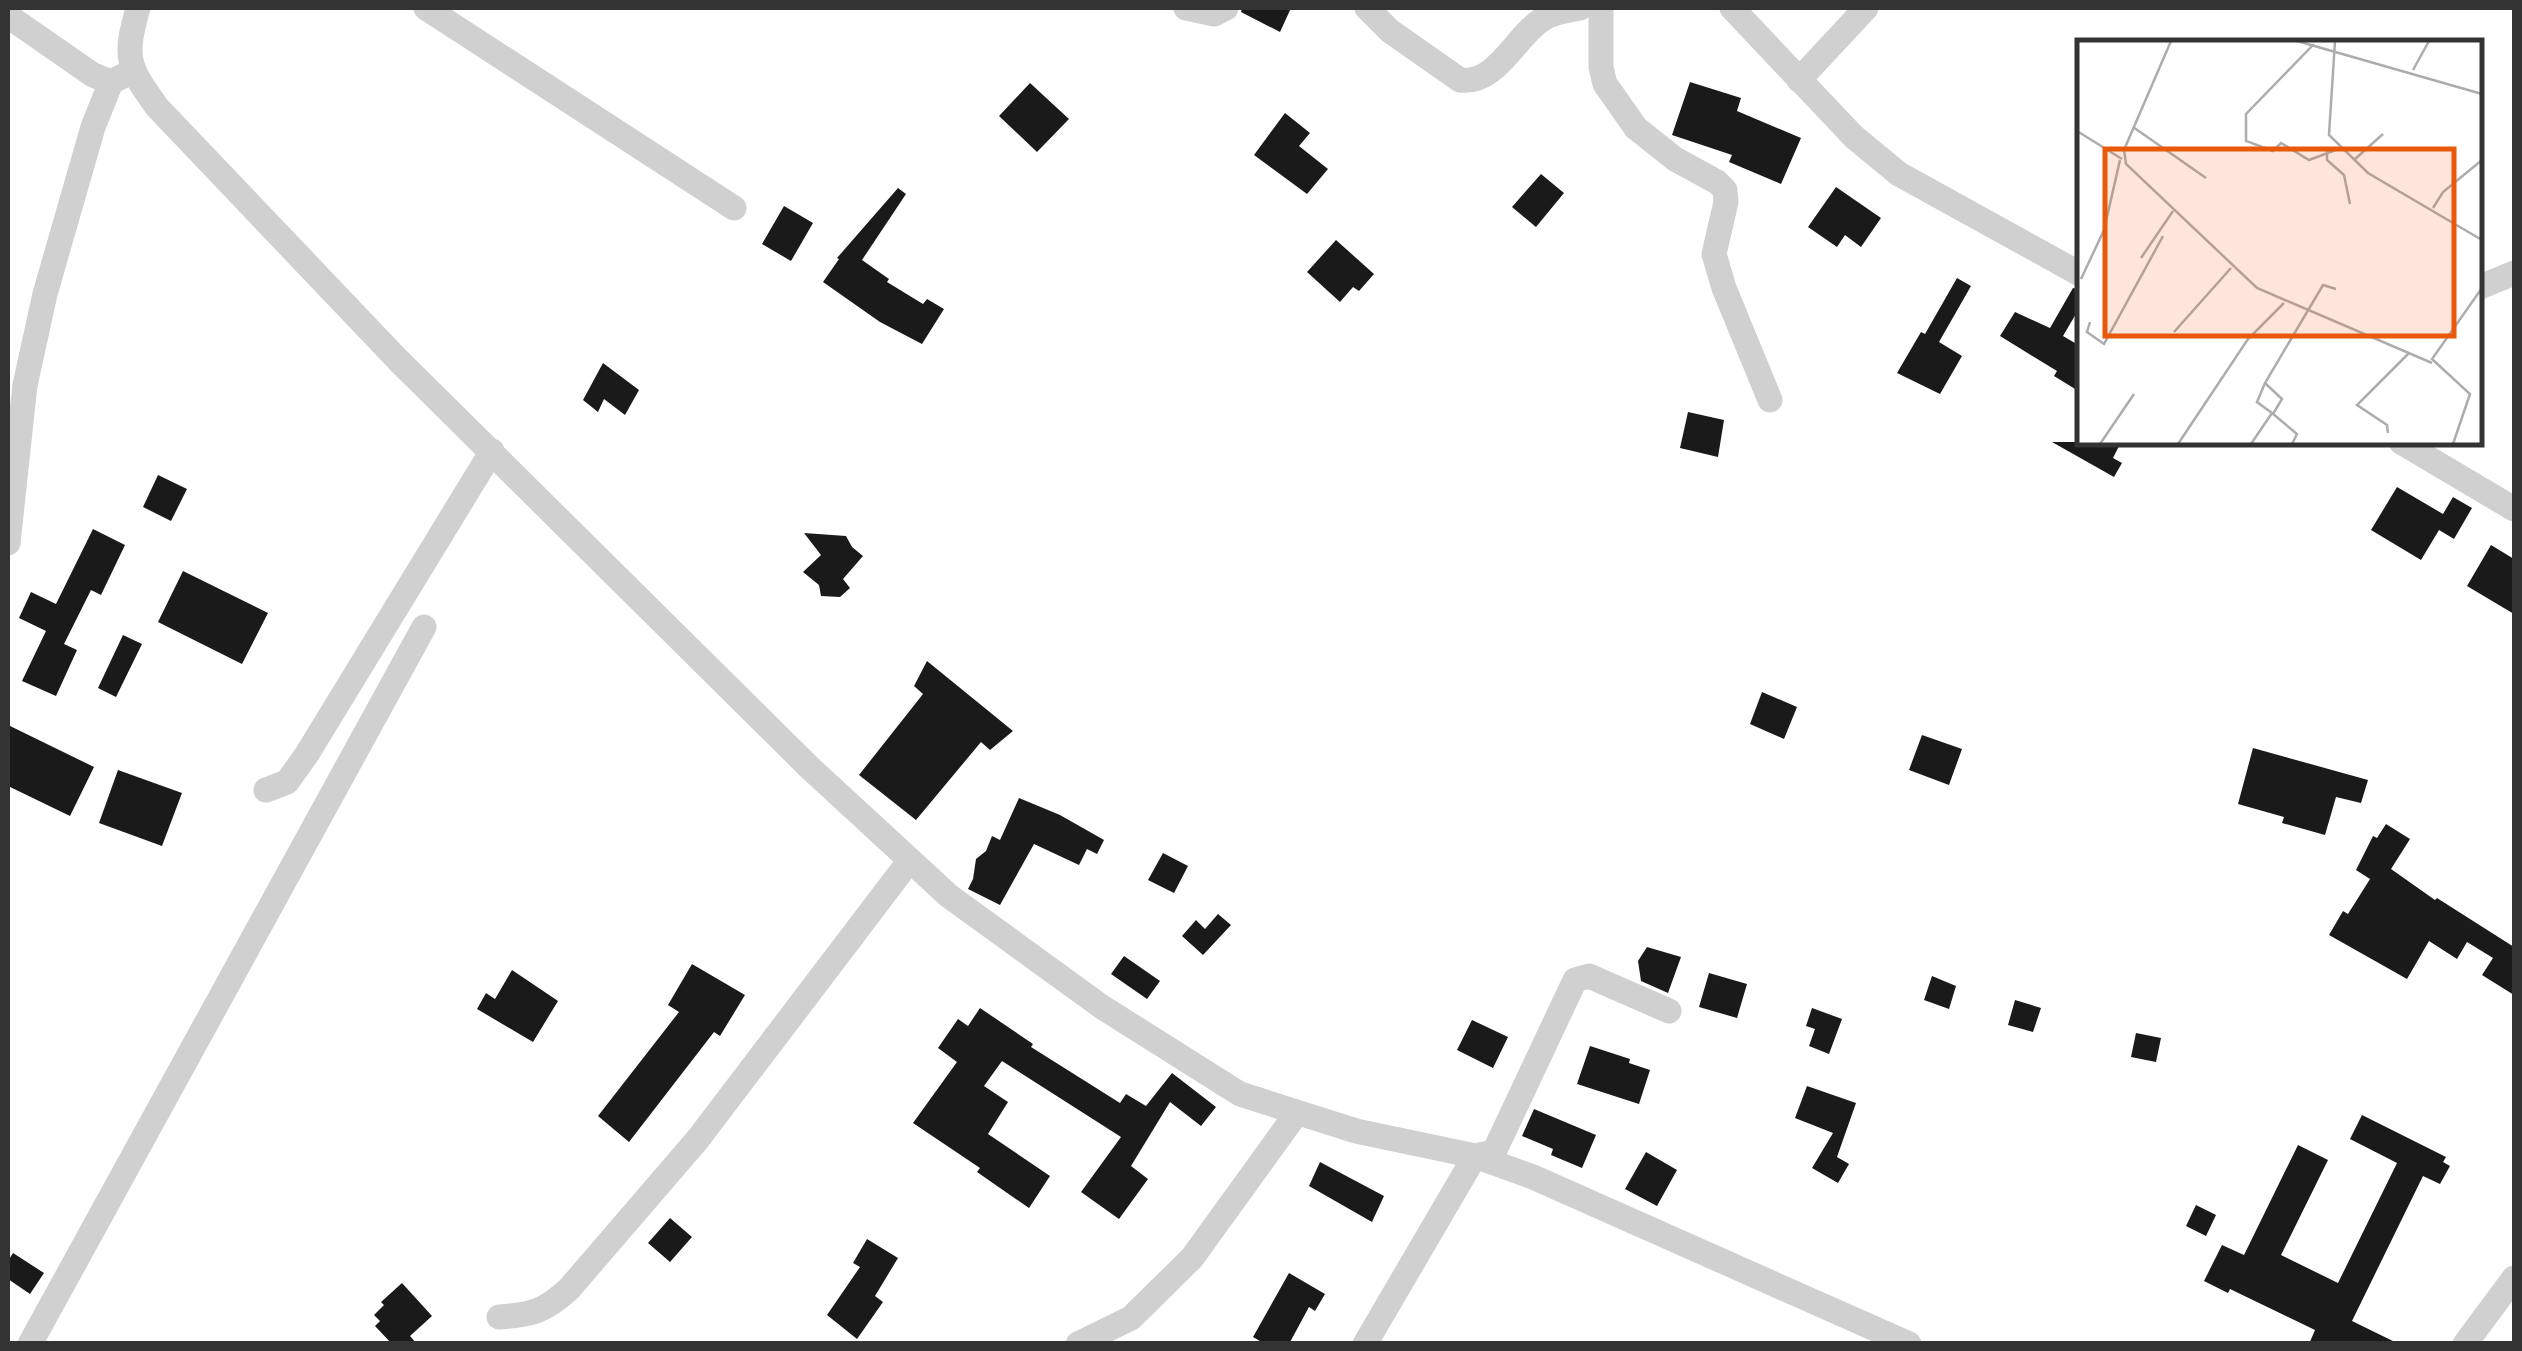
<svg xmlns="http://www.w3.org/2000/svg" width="2522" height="1351" font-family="'Nunito Sans',sans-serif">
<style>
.building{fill:#1a1a1a}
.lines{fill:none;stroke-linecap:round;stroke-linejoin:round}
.minor{stroke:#d0d0d0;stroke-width:25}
.inset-road{fill:none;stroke:#adadad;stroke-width:2.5}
.view{fill:#e8590c;fill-opacity:0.15;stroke:#e8590c;stroke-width:5}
.inset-edge{fill:none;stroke:#333;stroke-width:5}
</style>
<rect width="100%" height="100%" fill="#fff"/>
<!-- building -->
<path class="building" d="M 1242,8 L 1291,8 L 1280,32 L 1241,12 Z
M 1690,82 L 1741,98 L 1737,111 L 1801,138 L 1781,184 L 1729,162 L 1732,155 L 1672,135 Z
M 1030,83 L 1069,119 L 1037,152 L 999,116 Z
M 1285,113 L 1310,133 L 1299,146 L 1328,169 L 1307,194 L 1254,155 Z
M 1541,174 L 1564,193 L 1536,227 L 1512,207 Z
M 1836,187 L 1881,218 L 1861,247 L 1845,235 L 1837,247 L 1808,227 Z
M 898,188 L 906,194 L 862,260 L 889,279 L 887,282 L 923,304 L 927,299 L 944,309 L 922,344 L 880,322 L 823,282 L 839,259 L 837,258 Z
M 784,206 L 813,223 L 791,261 L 762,244 Z
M 1336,240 L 1374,274 L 1359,291 L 1353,287 L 1340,302 L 1307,272 Z
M 1957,278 L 1971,286 L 1939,342 L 1962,356 L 1940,394 L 1897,373 L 1921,332 L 1925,334 Z
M 2073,288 L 2080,290 L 2080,307 L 2063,336 L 2080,346 L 2080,392 L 2054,376 L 2057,371 L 2000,336 L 2015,312 L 2050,328 Z
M 603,363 L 639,390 L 625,415 L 604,399 L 598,412 L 583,400 Z
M 1688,412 L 1724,420 L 1718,457 L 1680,448 Z
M 2052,442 L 2121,442 L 2113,458 L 2122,463 L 2114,477 Z
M 158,475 L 187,489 L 171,521 L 143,507 Z
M 2397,487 L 2443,514 L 2453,497 L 2472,508 L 2454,539 L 2439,530 L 2421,560 L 2371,530 Z
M 93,529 L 125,545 L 101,595 L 91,590 L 64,644 L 77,650 L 56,696 L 22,681 L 46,631 L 19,618 L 31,592 L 56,604 Z
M 804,533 L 846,536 L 852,547 L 863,556 L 843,579 L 850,588 L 840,597 L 821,596 L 819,585 L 803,572 L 821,555 Z
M 2491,545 L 2514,559 L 2514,614 L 2467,586 Z
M 183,571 L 268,613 L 242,664 L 158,622 Z
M 123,635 L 142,644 L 116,697 L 98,688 Z
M 927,661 L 1013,731 L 990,750 L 981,742 L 916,820 L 859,775 L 923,694 L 914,686 Z
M 1762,692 L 1797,707 L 1784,739 L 1750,724 Z
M 8,725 L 94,767 L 70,816 L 8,786 Z
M 1922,735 L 1962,749 L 1949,785 L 1909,770 Z
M 2253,748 L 2368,780 L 2361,803 L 2336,797 L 2325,835 L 2282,823 L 2284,817 L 2238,804 Z
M 118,770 L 182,793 L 162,846 L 99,823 Z
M 1019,798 L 1060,815 L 1104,840 L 1097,854 L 1087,849 L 1079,865 L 1034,844 L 1000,905 L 968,889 L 973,879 L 976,859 L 986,851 L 992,836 L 1000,840 Z
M 2386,824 L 2410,839 L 2391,869 L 2435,900 L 2437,898 L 2514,947 L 2514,995 L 2482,975 L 2493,958 L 2467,942 L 2457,959 L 2429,941 L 2407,979 L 2329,935 L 2343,911 L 2348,914 L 2370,879 L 2356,870 L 2373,836 L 2377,838 Z
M 1163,853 L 1188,866 L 1174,893 L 1148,880 Z
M 1218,914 L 1231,925 L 1203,955 L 1182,936 L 1196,920 L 1205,929 Z
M 1647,947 L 1681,957 L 1668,993 L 1641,981 L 1638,961 Z
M 1124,956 L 1160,981 L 1147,999 L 1111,974 Z
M 692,964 L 745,995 L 720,1036 L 714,1032 L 629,1142 L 598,1116 L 679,1012 L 668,1005 Z
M 512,970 L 558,1001 L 533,1042 L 477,1009 L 486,993 L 495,999 Z
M 1709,973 L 1747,984 L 1737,1018 L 1699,1007 Z
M 1932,976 L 1956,986 L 1949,1009 L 1924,1000 Z
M 2015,1000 L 2041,1008 L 2033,1032 L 2008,1025 Z
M 980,1008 L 1033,1044 L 1031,1047 L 1120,1103 L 1126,1094 L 1146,1106 L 1172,1073 L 1216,1107 L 1201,1126 L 1170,1102 L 1131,1166 L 1148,1179 L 1119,1219 L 1081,1192 L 1121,1137 L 1002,1061 L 984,1086 L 1008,1102 L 988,1134 L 1050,1176 L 1029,1208 L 977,1172 L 980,1168 L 913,1123 L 957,1062 L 938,1048 L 958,1019 L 968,1026 Z
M 1812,1008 L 1842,1019 L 1829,1054 L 1809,1046 L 1815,1029 L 1806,1026 Z
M 1472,1020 L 1508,1037 L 1493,1068 L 1457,1050 Z
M 2136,1033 L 2161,1038 L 2156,1062 L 2131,1057 Z
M 1590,1046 L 1630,1059 L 1629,1063 L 1650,1070 L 1639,1104 L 1577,1084 Z
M 1807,1086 L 1856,1103 L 1837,1157 L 1849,1164 L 1838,1183 L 1812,1168 L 1833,1133 L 1795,1118 Z
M 1534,1109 L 1596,1135 L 1582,1168 L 1551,1155 L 1553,1149 L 1522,1136 Z
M 2362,1115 L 2446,1157 L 2443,1162 L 2450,1166 L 2440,1184 L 2423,1176 L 2352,1321 L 2399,1344 L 2309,1344 L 2315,1330 L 2230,1289 L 2228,1293 L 2204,1281 L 2222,1245 L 2244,1255 L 2298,1145 L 2328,1160 L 2281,1255 L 2338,1283 L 2397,1163 L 2350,1139 Z
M 1646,1152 L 1677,1170 L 1657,1206 L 1625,1189 Z
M 1320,1162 L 1384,1196 L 1372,1222 L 1309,1186 Z
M 2196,1205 L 2216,1215 L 2206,1236 L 2186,1226 Z
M 670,1218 L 692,1237 L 670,1262 L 648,1243 Z
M 867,1239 L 898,1258 L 875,1296 L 883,1302 L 857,1339 L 827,1315 L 860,1267 L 853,1263 Z
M 13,1253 L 44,1273 L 30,1294 L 8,1279 L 8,1261 Z
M 1289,1273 L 1325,1294 L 1315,1311 L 1309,1307 L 1289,1344 L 1265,1344 L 1253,1337 Z
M 402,1283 L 432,1316 L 410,1336 L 417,1344 L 392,1344 L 375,1326 L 380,1321 L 374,1315 L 384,1305 L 381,1302 Z"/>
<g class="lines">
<!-- minor -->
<path class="minor" d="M 138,8 C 124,58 127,65 157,107 L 398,360 L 809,767 L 949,896 L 1102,1007 L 1240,1094 L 1356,1131 L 1475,1156 L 1533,1177 L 1909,1344
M 426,8 L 734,208
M 1186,8 L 1214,14 L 1226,8
M 1367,8 L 1390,31 L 1460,80 C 1499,85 1516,32 1548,16 C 1558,12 1570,10 1580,8
M 1601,8 L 1601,67 L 1605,84 L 1617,101 L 1636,128 L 1675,159 L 1717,182 L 1725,190 L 1726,202 L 1714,254 L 1724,288 L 1770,400
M 1732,8 L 1854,137 L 1899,174 L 2080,274
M 8,16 L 93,75 L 111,82 L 123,76
M 1799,80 L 1866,8
M 2480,287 L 2514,273
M 2401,442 L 2514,509
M 8,543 L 25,385 L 45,294 L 93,127 L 111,82
M 266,790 L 287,782 L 307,754 L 492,451
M 499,1317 C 532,1315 545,1311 569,1289 L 698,1139 L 910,860
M 30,1344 L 424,627
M 1078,1344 L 1131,1318 L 1192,1258 L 1296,1114
M 1365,1344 L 1475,1156 L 1494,1152 L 1575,980 L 1589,976 L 1669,1011
M 2465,1344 L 2514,1278"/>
</g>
<!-- overview -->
<g transform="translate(2077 40)">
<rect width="405" height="405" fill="#fff"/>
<path class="inset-road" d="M 94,1 L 47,110 L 49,124 L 180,248 L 355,323M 220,1 L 405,54M 258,1 L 252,95 L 291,133 L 405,200M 237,4 L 169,74 L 169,101 L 196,111 L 204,103 L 232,120 L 264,108M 336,30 L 352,1M 56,87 L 129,138M 0,91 L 45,119M 250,109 L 250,120 L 267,135 L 273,164M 277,120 L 306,94M 356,168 L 366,152 L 405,120M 64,218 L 96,171M 4,239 L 27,190 L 43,120M 13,282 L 10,292 L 27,304 L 86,196M 97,292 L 154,228M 188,343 L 205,359 L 196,374M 195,373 L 220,394 L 215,404M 311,393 L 310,385 L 280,365 L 332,313M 23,404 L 57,354M 101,404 L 171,299 L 207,263M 174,404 L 195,373 L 180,362 L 188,343 L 246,245 L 259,249M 376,404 L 393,354 L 355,319 L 405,248"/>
<path class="view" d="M 28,109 L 377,109 L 377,296 L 28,296 Z"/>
<rect width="405" height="405" class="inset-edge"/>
</g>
<!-- border -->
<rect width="2522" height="1351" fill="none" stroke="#333333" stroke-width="20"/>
</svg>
